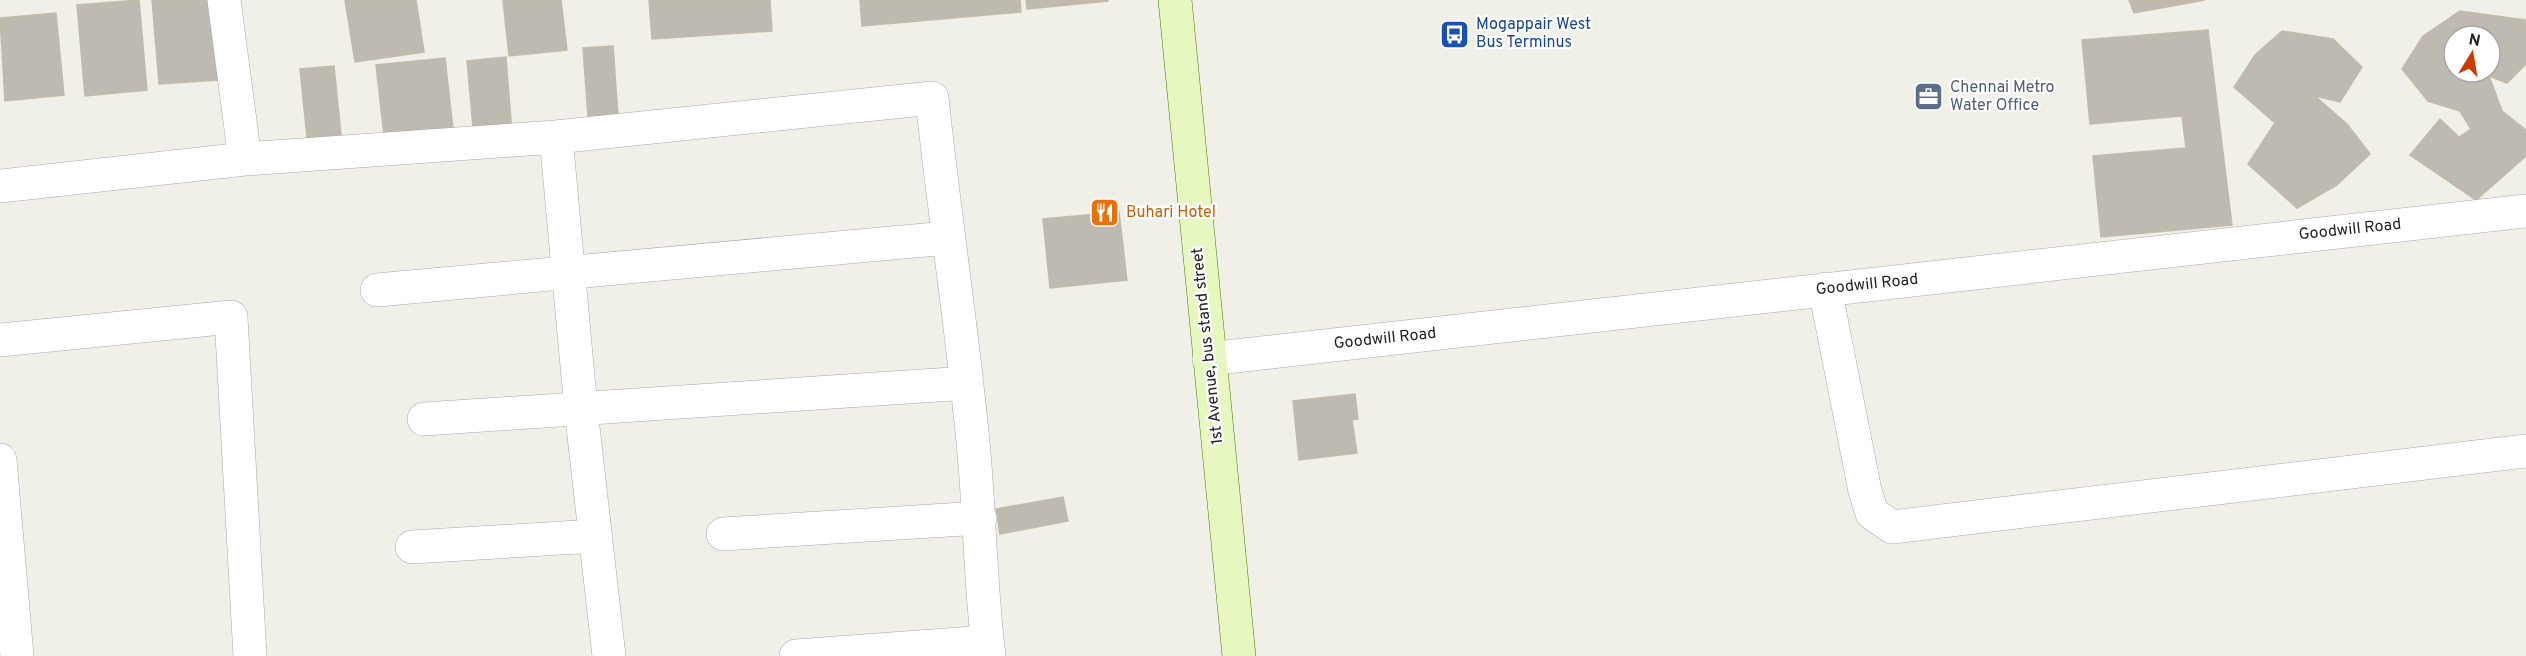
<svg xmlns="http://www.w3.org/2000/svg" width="2526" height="656" font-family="Overpass,sans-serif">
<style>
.building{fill:#bebab1;stroke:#c2bbaa;stroke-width:1.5;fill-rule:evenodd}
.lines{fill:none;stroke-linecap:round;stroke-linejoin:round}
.street-casing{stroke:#a8a8a8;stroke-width:34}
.secondary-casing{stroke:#4e7808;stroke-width:34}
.street{stroke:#fff;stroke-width:33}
.secondary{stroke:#e6f8bf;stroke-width:33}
.labels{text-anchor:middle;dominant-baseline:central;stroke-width:4.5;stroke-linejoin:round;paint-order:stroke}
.transit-label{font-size:16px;fill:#164399;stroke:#fff;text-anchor:start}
.service-label{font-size:16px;fill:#4e5e75;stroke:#fff;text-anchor:start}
.food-label{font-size:16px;fill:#c56008;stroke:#fff;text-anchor:start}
.street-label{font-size:16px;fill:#212121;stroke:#fff}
</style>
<rect width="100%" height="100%" fill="#f1f0e8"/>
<!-- building -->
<path class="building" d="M 139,0 L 147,90 L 85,96 L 77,5 Z
M 152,0 L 212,0 L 219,80 L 159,84 Z
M 345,0 L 416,0 L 424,52 L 355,62 Z
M 503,0 L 561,0 L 567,50 L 509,56 Z
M 649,0 L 770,0 L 772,31 L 652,39 Z
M 860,0 L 1020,0 L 1021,12 L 862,26 Z
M 1026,0 L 1108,0 L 1108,1 L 1027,9 Z
M 2129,0 L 2205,0 L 2134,13 Z
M 2460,11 L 2525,20 L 2526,26 L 2526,64 L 2507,83 L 2489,76 L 2502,111 L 2526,130 L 2526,156 L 2476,200 L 2410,155 L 2440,119 L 2459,137 L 2471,129 L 2460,111 L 2428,101 L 2402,69 L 2423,36 ZM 2454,36 L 2490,36 L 2490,72 L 2454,72 Z
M 56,13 L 64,95 L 5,101 L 0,18 Z
M 2208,30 L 2232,225 L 2101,237 L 2093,156 L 2186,148 L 2182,116 L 2090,124 L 2082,40 Z
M 2282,31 L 2333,39 L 2362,67 L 2340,102 L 2315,96 L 2347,124 L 2370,154 L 2337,185 L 2297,208 L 2248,164 L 2275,123 L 2234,87 L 2255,55 Z
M 613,46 L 618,115 L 588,117 L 583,48 Z
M 506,57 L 512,134 L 474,138 L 467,61 Z
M 445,58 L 454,137 L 385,144 L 376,65 Z
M 334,66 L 342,144 L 308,147 L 300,69 Z
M 1119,212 L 1127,280 L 1050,288 L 1043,219 Z
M 1355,394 L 1358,419 L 1352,420 L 1357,453 L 1299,460 L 1293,401 Z
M 1063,497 L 1068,521 L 1000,534 L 996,509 Z"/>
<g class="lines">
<defs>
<path id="street" d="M 224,0 L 245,159
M 556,137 L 581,409 L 609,656
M 0,186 L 245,159 L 556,137 L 932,98 C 944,213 962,327 973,442 C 980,513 980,585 989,656
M 1825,289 L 1865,491 L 1872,513 L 1892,527 L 2526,451
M 377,290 L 947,238
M 0,340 L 231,317 L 250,656
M 1209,359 L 2526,211
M 424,419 L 967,383
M 0,460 L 17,656
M 723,534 L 980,518
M 412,547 L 595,536
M 796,656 L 987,642"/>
<path id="secondary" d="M 1175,0 L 1239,656"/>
</defs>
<!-- street casing -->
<use href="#street" class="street-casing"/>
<!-- secondary casing -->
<use href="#secondary" class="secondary-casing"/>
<!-- street -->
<use href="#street" class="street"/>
<!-- secondary -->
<use href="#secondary" class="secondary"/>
</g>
<!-- icons -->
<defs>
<symbol id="bus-square" viewBox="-11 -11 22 22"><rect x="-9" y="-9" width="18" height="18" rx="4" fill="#1a4fb4" stroke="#fff"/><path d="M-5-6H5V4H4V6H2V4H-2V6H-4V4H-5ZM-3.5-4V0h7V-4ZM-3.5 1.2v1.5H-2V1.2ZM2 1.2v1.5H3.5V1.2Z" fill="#fff"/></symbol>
<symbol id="office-square" viewBox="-11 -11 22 22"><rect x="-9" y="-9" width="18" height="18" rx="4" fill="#5c6f8a" stroke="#fff"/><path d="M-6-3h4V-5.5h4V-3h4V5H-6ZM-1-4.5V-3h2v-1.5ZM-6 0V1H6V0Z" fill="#fff"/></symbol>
<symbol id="restaurant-square" viewBox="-11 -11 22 22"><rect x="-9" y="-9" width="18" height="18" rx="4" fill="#e8710a" stroke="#fff"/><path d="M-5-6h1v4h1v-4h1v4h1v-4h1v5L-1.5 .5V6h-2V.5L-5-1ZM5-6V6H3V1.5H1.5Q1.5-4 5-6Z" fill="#fff"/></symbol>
</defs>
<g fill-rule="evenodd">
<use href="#bus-square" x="1438" y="18" width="33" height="33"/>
<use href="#office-square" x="1912" y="80" width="33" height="33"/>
<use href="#restaurant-square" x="1088" y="196" width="33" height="33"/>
</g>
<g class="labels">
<!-- transit labels -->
<g class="transit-label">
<text x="1476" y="25">Mogappair West<tspan x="1476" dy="18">Bus Terminus</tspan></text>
</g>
<!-- service labels -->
<g class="service-label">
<text x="1950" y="88">Chennai Metro<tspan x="1950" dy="18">Water Office</tspan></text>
</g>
<!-- food labels -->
<g class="food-label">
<text x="1126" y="213">Buhari Hotel</text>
</g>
<!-- street labels -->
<g class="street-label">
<text transform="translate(2350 230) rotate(-6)">Goodwill Road</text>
<text transform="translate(1867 285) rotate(-6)">Goodwill Road</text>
<text transform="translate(1385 339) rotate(-6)">Goodwill Road</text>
<text transform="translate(1208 346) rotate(-96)">1st Avenue, bus stand street</text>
</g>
</g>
<!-- north arrow -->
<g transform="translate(2472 54) rotate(11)"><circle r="28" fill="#ffffff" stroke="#a6a6a6" stroke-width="1.5"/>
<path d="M0-4.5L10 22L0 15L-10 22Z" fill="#cd3a05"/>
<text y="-9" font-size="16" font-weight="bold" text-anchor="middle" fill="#212121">N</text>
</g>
</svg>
